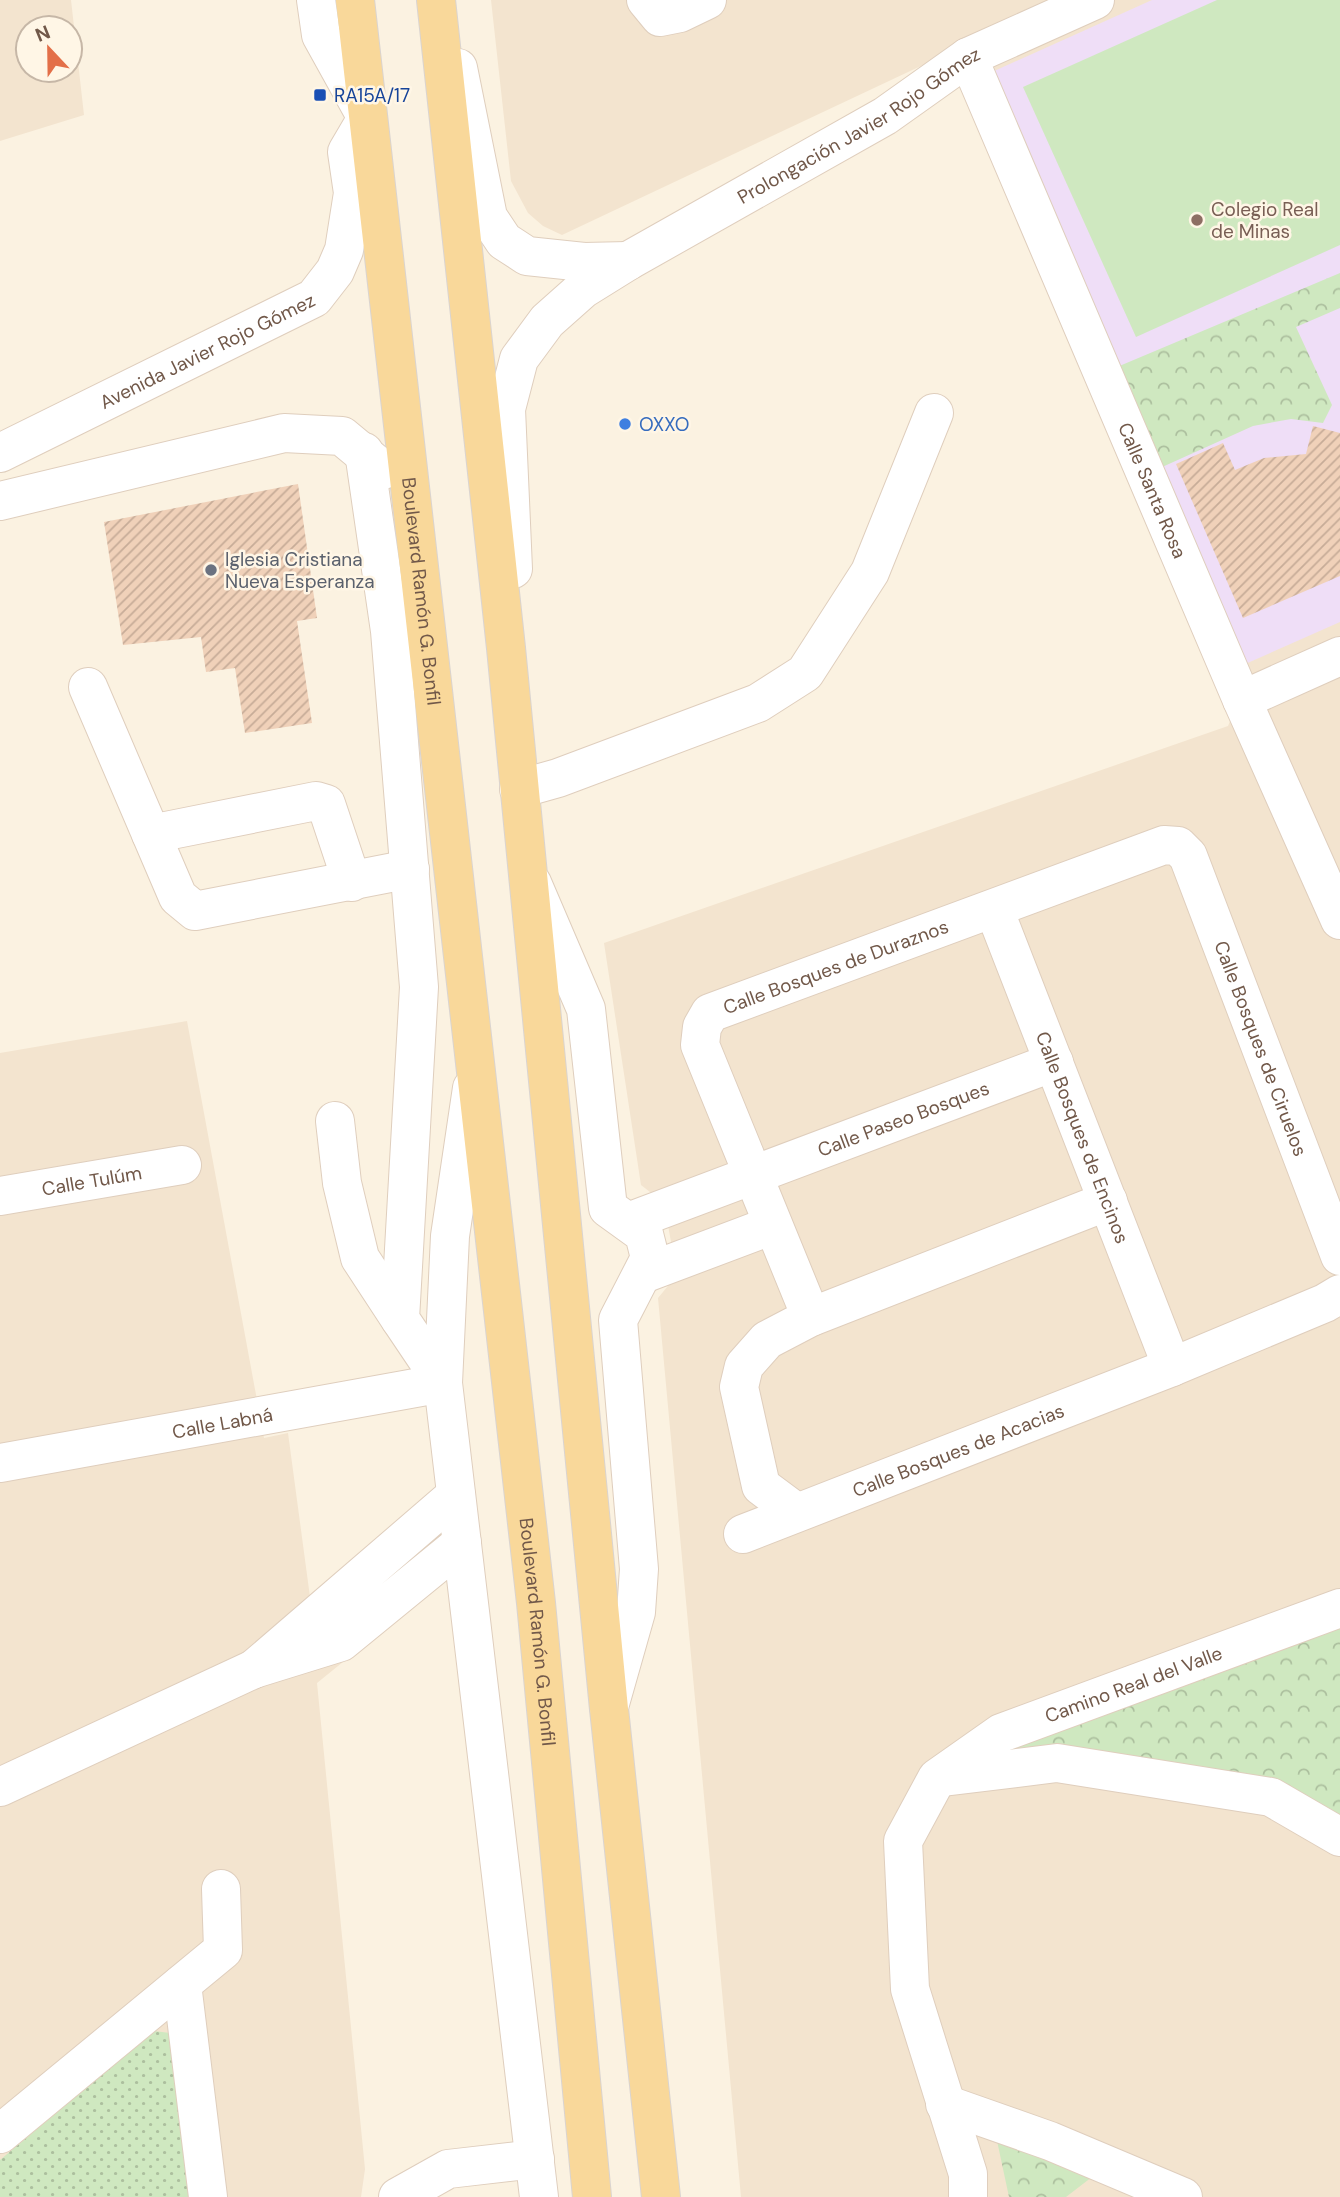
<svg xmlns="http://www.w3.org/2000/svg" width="1340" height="2197" font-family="'DM Sans',sans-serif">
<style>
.residential{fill:#f3e4cf;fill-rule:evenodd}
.education{fill:#efdef7}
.grass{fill:url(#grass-dots)}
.forest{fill:url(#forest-crowns)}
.pitch{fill:#cfe8c0}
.building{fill:url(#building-hatch)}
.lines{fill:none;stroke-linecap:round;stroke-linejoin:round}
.minor-casing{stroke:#dfcebd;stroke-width:40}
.major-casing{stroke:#dad4d0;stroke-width:40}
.minor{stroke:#fff;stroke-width:38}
.major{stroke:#f9d89a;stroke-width:38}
.transit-dot{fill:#1a4fb4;stroke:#fff6e6;stroke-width:2.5}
.education-dot{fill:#8d6e63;stroke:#fff6e6;stroke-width:2.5}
.shop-dot{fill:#3f7fe0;stroke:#fff6e6;stroke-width:2.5}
.worship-dot{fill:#6b7280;stroke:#fff6e6;stroke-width:2.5}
.labels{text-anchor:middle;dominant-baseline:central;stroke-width:5;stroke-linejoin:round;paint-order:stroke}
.transit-label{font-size:19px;fill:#164399;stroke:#fff6e6;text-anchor:start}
.street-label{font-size:19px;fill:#715849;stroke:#fff6e6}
.education-label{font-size:19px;fill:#785e54;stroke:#fff6e6;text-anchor:start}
.shop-label{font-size:19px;fill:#366cbe;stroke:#fff6e6;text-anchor:start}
.worship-label{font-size:19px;fill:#5b616d;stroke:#fff6e6;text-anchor:start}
</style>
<defs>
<pattern id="grass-dots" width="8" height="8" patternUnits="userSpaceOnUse" patternTransform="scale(1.75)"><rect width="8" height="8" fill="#cfe8c0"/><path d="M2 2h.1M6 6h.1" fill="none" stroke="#acbf9e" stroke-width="1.8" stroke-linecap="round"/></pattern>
<pattern id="forest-crowns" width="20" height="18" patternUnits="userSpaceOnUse" patternTransform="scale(1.75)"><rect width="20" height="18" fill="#cfe8c0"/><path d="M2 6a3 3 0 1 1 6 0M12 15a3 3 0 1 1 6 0" fill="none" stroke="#acbf9e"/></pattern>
<pattern id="building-hatch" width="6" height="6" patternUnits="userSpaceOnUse" patternTransform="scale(1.75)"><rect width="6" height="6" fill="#f0d1b9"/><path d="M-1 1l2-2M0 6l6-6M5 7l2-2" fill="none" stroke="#c7ac98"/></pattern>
</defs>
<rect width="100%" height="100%" fill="#fbf2e1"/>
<!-- residential -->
<path class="residential" d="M 0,0 L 71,0 L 84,115 L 0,141 ZM 28,28 L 70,28 L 70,70 L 28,70 Z
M 491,0 L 1061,0 L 562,235 L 543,226 L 528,213 L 511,181 Z
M 1109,0 L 1340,0 L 1340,2197 L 741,2197 L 658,1298 L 677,1275 L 664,1203 L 641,1185 L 604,943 L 1228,726 L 1238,702 L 978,61 Z
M 187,1021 L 264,1438 L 288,1433 L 310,1597 L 359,1649 L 317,1683 L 365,2169 L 361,2197 L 0,2197 L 0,1053 Z"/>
<!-- education -->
<path class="education" d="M 1152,0 L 1340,0 L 1340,622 L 1243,665 L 992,72 Z"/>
<!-- grass -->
<path class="grass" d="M 154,2031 L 170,2033 L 192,2197 L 0,2197 L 0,2160 Z"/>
<!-- forest -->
<path class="forest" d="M 1340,273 L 1340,308 L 1296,327 L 1332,405 L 1323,423 L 1291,419 L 1253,426 L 1160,468 L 1117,367 Z
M 1340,1604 L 1340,1828 L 998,1765 L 1002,1736 Z
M 993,2122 L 1105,2167 L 1066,2197 L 1009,2197 Z"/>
<!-- pitch -->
<path class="pitch" d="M 1217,0 L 1340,0 L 1340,245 L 1136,337 L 1023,87 Z"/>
<!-- building -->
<path class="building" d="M 1313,426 L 1340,433 L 1340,576 L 1243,618 L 1176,464 L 1223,443 L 1235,470 L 1264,458 L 1306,454 Z
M 298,484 L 317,618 L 297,621 L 312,723 L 245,733 L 235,668 L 206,672 L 201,637 L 123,645 L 104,522 Z"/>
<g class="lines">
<defs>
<g id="minor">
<path d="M 646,0 L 660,17 L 680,13 L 707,0"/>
<path id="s1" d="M 968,57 L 1242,700 L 1340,920"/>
<path d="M 458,68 L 488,217 L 504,241 L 527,256 L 584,262 L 628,261"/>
<path id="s2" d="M 0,453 L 314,298 L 335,271 L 344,250 L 353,193 L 347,152 L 367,118 L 321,35 L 316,0"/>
<path d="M 0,501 L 284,433 L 342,436 L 383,470"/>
<path id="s3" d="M 513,569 L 506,409 L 519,359 L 547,321 L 583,289 L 628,261 L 885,116 L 968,57 L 1095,0"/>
<path d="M 88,687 L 178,897 L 195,911 L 410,869"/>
<path d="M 1242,700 L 1340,656"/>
<path d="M 519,789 L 558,778 L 758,703 L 805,673 L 870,572 L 934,413"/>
<path d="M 151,834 L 316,801 L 326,804 L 352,882"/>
<path d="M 532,883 L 586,1009 L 608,1208 L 644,1234 L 650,1258 L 618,1320 L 639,1569 L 636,1612 L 609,1707"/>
<path id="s4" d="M 994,909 L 1172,1367"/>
<path d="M 472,1088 L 450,1236 L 443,1383 L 539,2197"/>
<path d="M 335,1121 L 342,1183 L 360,1258 L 400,1319"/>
<path id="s5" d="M 0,1196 L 182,1165"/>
<path id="s6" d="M 628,1222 L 1054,1062"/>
<path d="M 643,1274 L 773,1225"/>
<path id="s7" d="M 811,1317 L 700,1045 L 702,1027 L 710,1013 L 1164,845 L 1178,846 L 1188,856 L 1340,1256"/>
<path id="s8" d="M 0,1463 L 443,1383 L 400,1319 L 419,987 L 390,631 L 364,452"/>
<path d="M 456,1495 L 254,1669 L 341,1642 L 462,1543"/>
<path d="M 796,1512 L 761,1486 L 739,1387 L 744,1366 L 767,1340 L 811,1317 L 1108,1201"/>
<path id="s9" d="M 743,1534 L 1172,1367 L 1325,1303 L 1340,1294"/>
<path d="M 943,1777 L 1057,1763 L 1271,1797 L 1340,1837"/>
<path d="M 0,1787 L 254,1669"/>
<path d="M 182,1984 L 208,2197"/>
<path d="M 945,2104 L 1050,2141 L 1183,2197"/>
<path d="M 0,2134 L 223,1950 L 221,1889"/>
<path d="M 398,2197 L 448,2169 L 535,2159"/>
<path id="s10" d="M 968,2197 L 968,2174 L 910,1989 L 903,1841 L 937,1778 L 1001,1733 L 1340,1608"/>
</g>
<g id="major">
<path id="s11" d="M 355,0 L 536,1603 L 592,2197"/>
<path d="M 436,0 L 506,648 L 609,1709 L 661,2197"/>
</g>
</defs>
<!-- minor casing -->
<use href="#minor" class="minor-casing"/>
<!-- major casing -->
<use href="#major" class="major-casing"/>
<!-- minor -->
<use href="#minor" class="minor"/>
<!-- major -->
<use href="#major" class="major"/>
</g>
<!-- markers -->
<rect class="transit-dot" x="313" y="88" width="14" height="14" rx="3.5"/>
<circle class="education-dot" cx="1197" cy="220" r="7"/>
<circle class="shop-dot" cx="625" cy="424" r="7"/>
<circle class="worship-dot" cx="211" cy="570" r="7"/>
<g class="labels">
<!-- transit labels -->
<g class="transit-label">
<text x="334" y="95">RA15A/17</text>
</g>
<!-- street labels -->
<g class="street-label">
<text stroke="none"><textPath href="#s3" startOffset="628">Prolongación Javier Rojo Gómez</textPath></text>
<text stroke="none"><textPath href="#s2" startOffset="231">Avenida Javier Rojo Gómez</textPath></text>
<text stroke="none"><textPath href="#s1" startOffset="471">Calle Santa Rosa</textPath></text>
<text stroke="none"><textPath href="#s11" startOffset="595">Boulevard Ramón G. Bonfil</textPath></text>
<text stroke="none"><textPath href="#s7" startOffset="462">Calle Bosques de Duraznos</textPath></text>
<text stroke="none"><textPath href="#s7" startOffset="1046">Calle Bosques de Ciruelos</textPath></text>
<text stroke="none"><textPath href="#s6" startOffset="294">Calle Paseo Bosques</textPath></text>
<text stroke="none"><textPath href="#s4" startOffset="245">Calle Bosques de Encinos</textPath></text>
<text stroke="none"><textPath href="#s5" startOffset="93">Calle Tulúm</textPath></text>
<text stroke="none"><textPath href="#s8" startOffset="226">Calle Labná</textPath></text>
<text stroke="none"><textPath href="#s9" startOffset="231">Calle Bosques de Acacias</textPath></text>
<text stroke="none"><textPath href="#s11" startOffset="1642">Boulevard Ramón G. Bonfil</textPath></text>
<text stroke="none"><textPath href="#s10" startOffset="656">Camino Real del Valle</textPath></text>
</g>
<!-- education labels -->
<g class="education-label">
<text x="1211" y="209">Colegio Real<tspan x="1211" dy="22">de Minas</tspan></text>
</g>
<!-- shop labels -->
<g class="shop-label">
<text x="639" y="424">OXXO</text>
</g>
<!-- worship labels -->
<g class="worship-label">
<text x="225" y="559">Iglesia Cristiana<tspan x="225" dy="22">Nueva Esperanza</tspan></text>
</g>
</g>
<!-- north arrow -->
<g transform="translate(49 49) rotate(338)"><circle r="33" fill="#fff6e6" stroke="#c6b7a7" stroke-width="2"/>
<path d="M0-5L12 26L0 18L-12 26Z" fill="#e36f48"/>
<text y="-10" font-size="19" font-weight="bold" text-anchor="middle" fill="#715849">N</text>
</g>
</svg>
